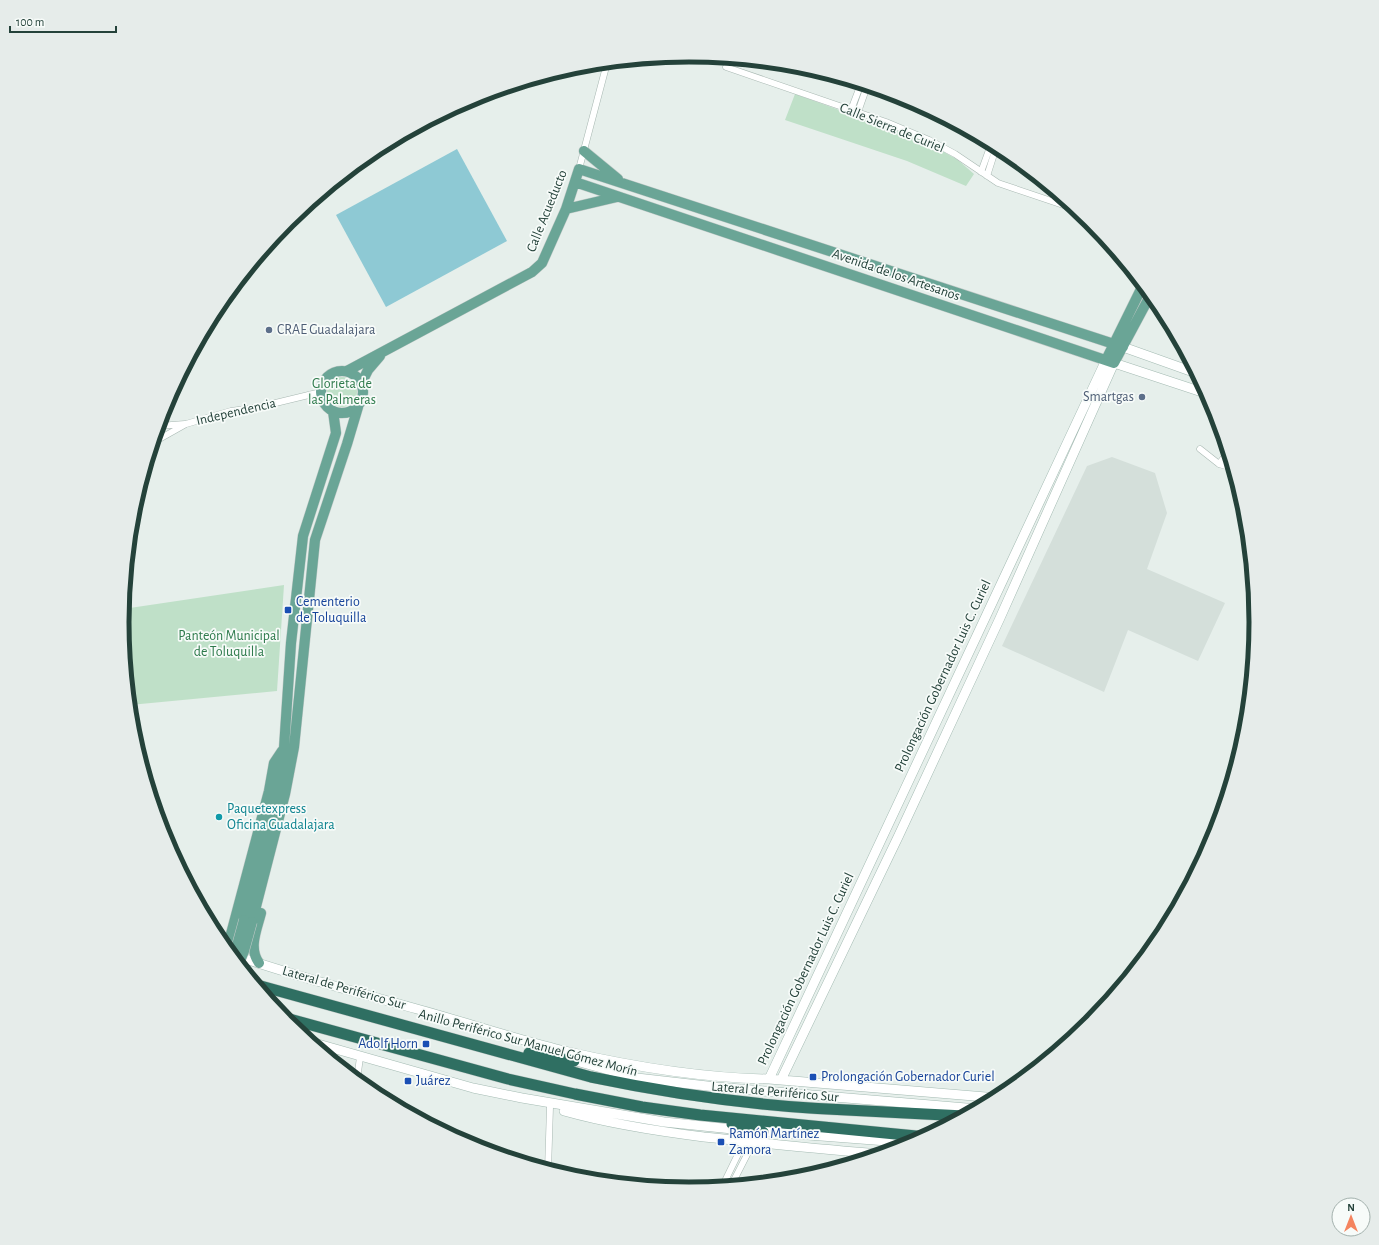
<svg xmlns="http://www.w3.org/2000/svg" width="1379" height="1245" font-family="'Alegreya Sans',sans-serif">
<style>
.built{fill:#d4dfda}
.green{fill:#bfe0c8}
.water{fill:#8ec9d4}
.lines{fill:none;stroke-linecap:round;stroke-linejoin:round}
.street-casing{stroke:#a8b8b2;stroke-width:7}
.secondary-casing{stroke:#a4bbb3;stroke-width:10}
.primary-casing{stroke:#c2cac8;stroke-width:11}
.highway-casing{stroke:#c2cac8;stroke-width:12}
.street{stroke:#fff;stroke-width:6}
.secondary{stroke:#fff;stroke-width:9}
.primary{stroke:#6aa596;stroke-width:10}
.highway{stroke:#2f6f62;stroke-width:11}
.primary-bridge-casing{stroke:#c2cac8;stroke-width:11;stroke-linecap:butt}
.primary-bridge{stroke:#6aa596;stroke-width:10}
.service-dot{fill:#5c6f8a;stroke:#f7fbf9;stroke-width:1.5}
.transit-dot{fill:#1a4fb4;stroke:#f7fbf9;stroke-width:1.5}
.culture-dot{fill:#0f9aa8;stroke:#f7fbf9;stroke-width:1.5}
.labels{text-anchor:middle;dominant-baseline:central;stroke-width:3.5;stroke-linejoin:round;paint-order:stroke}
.street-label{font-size:14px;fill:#24423a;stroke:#f7fbf9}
.service-label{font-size:14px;fill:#4e5e75;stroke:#f7fbf9;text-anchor:start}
.park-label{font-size:14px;fill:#2d7a4b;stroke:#f7fbf9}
.transit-label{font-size:14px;fill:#164399;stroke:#f7fbf9;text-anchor:start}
.culture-label{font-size:14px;fill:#0d838f;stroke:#f7fbf9;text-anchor:start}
.rim{fill:none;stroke:#24423a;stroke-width:5}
</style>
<rect width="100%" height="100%" fill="#e6efeb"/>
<!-- built -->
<path class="built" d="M 1112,457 L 1155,473 L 1167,513 L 1147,569 L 1225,603 L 1198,661 L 1128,630 L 1104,692 L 1002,646 L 1087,466 Z"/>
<!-- green -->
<path class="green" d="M 795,94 L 925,141 L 958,160 L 974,174 L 966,186 L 907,161 L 785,120 Z
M327 392a15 15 0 1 1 30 0a15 15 0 1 1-30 0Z
M 284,585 L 277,691 L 130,705 L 122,622 L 123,609 Z"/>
<!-- water -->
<path class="water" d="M 457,149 L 507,241 L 386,307 L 336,215 Z"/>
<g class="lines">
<defs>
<path id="street" d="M 726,67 L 886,122 L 929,140 L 955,154 L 998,183 L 1075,209
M 851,110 L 859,89 L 864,85
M 858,112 L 865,92 L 864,86
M 579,169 L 607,63
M 981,172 L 989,150 L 995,145
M 987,176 L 995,151 L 995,145
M 159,426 L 185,424
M 154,442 L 186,424 L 231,411 L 259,407 L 321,392
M 1200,449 L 1219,464 L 1233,468
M 1219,464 L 1228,452
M 357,1080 L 360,1057
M 861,1161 L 863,1153
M 548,1170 L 550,1107
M 731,1186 L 753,1143
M 722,1187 L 744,1142"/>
<path id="secondary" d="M 1123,347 L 1196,373
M 234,955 C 294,976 356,992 417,1009 C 468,1023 518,1040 569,1052 C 635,1067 702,1078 769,1079 L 998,1098
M 311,1042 L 473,1088 L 522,1098 L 664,1122 L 742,1130
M 569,1059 L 637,1078 L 716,1087 L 978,1109
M 769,1079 L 1106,360
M 781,1080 L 899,835 L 1000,618 L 1114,363 L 1208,394
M 564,1111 C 610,1124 656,1131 704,1137 C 763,1143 823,1150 882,1154
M 757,1131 L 913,1143"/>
<path id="primary" d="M 584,151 L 618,179
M 575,182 L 1114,363 L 1151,294
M 566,209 L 617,197
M 1106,360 L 1143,285
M321 392a21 21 0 1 1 42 0a21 21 0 1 1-42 0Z
M 347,371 L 532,272 L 542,263 L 566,209 L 579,169 L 1123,347
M 362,382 L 368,370 L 380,356
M 244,920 L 281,772 L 284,748 L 291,643 L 303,536 L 336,433 L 333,411
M 252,922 L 285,794 L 294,747 L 315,540 L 347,444 L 358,407
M 227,949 L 269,791 L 274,763 L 282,751
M 259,963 C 248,948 257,929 261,913"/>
<path id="highway" d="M 257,985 L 591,1077 C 663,1092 736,1103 810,1108 C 861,1111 912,1113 964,1116
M 282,1017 L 508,1079 L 575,1094 L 642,1107 L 700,1115 L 926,1137
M 529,1053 L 574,1061
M 732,1124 L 763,1132"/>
</defs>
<!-- street casing -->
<use href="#street" class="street-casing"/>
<!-- secondary casing -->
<use href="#secondary" class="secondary-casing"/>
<!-- primary casing -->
<use href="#primary" class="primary-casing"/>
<!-- highway casing -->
<use href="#highway" class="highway-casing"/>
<!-- street -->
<use href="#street" class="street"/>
<!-- secondary -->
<use href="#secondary" class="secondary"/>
<!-- primary -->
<use href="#primary" class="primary"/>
<!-- highway -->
<use href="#highway" class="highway"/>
<defs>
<path id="primary-bridge" d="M 233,956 L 236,949 L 244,920
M 239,963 L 244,951 L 252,922"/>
</defs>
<!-- primary-bridge casing -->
<use href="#primary-bridge" class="primary-bridge-casing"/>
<!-- primary-bridge -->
<use href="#primary-bridge" class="primary-bridge"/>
</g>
<!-- markers -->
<g class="service-dot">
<circle cx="269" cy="330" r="4"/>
<circle cx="1142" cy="397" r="4"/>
</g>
<g class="transit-dot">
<rect x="284" y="606" width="8" height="8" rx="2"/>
<rect x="422" y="1040" width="8" height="8" rx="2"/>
<rect x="809" y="1073" width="8" height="8" rx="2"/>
<rect x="404" y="1077" width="8" height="8" rx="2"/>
<rect x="717" y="1138" width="8" height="8" rx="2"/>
</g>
<circle class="culture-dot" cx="219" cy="817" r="4"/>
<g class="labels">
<!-- street labels -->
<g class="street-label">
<text transform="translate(892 128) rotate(22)">Calle Sierra de Curiel</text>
<text transform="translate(547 211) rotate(-68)">Calle Acueducto</text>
<text transform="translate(896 275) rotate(19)">Avenida de los Artesanos</text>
<text transform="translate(236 412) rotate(-13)">Independencia</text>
<text transform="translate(943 676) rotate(-65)">Prolongación Gobernador Luis C. Curiel</text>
<text transform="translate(806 969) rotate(-65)">Prolongación Gobernador Luis C. Curiel</text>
<text transform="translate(344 988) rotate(16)">Lateral de Periférico Sur</text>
<text transform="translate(528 1043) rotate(15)">Anillo Periférico Sur Manuel Gómez Morín</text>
<text transform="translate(775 1092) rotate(5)">Lateral de Periférico Sur</text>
</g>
<!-- service labels -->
<g class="service-label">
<text x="277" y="330">CRAE Guadalajara</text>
<text x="1134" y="397" text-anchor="end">Smartgas</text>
</g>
<!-- park labels -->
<g class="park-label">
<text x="342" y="384">Glorieta de<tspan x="342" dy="16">las Palmeras</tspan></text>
<text x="229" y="636">Panteón Municipal<tspan x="229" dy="16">de Toluquilla</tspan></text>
</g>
<!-- transit labels -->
<g class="transit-label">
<text x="296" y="602">Cementerio<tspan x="296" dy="16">de Toluquilla</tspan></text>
<text x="418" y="1044" text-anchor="end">Adolf Horn</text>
<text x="821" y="1077">Prolongación Gobernador Curiel</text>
<text x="416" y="1081">Juárez</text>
<text x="729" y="1134">Ramón Martínez<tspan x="729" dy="16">Zamora</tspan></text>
</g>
<!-- culture labels -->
<g class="culture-label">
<text x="227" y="809">Paquetexpress<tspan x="227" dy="16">Oficina Guadalajara</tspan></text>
</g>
</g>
<!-- crop -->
<path d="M0 0H1379V1245H0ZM129 622a560 560 0 1 1 1120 0a560 560 0 1 1-1120 0Z" fill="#e6ecea" fill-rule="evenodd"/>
<path class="rim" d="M129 622a560 560 0 1 1 1120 0a560 560 0 1 1-1120 0Z"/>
<!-- north arrow -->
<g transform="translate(1351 1217)"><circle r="19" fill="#f7fbf9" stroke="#a3b1ad"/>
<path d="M0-3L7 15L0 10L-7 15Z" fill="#f4845f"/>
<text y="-6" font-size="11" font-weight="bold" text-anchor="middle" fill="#24423a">N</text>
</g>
<!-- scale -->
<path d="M10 26v6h106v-6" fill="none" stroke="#24423a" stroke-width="2"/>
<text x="16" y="26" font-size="12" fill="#24423a" stroke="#f7fbf9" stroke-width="3" paint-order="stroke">100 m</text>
</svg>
